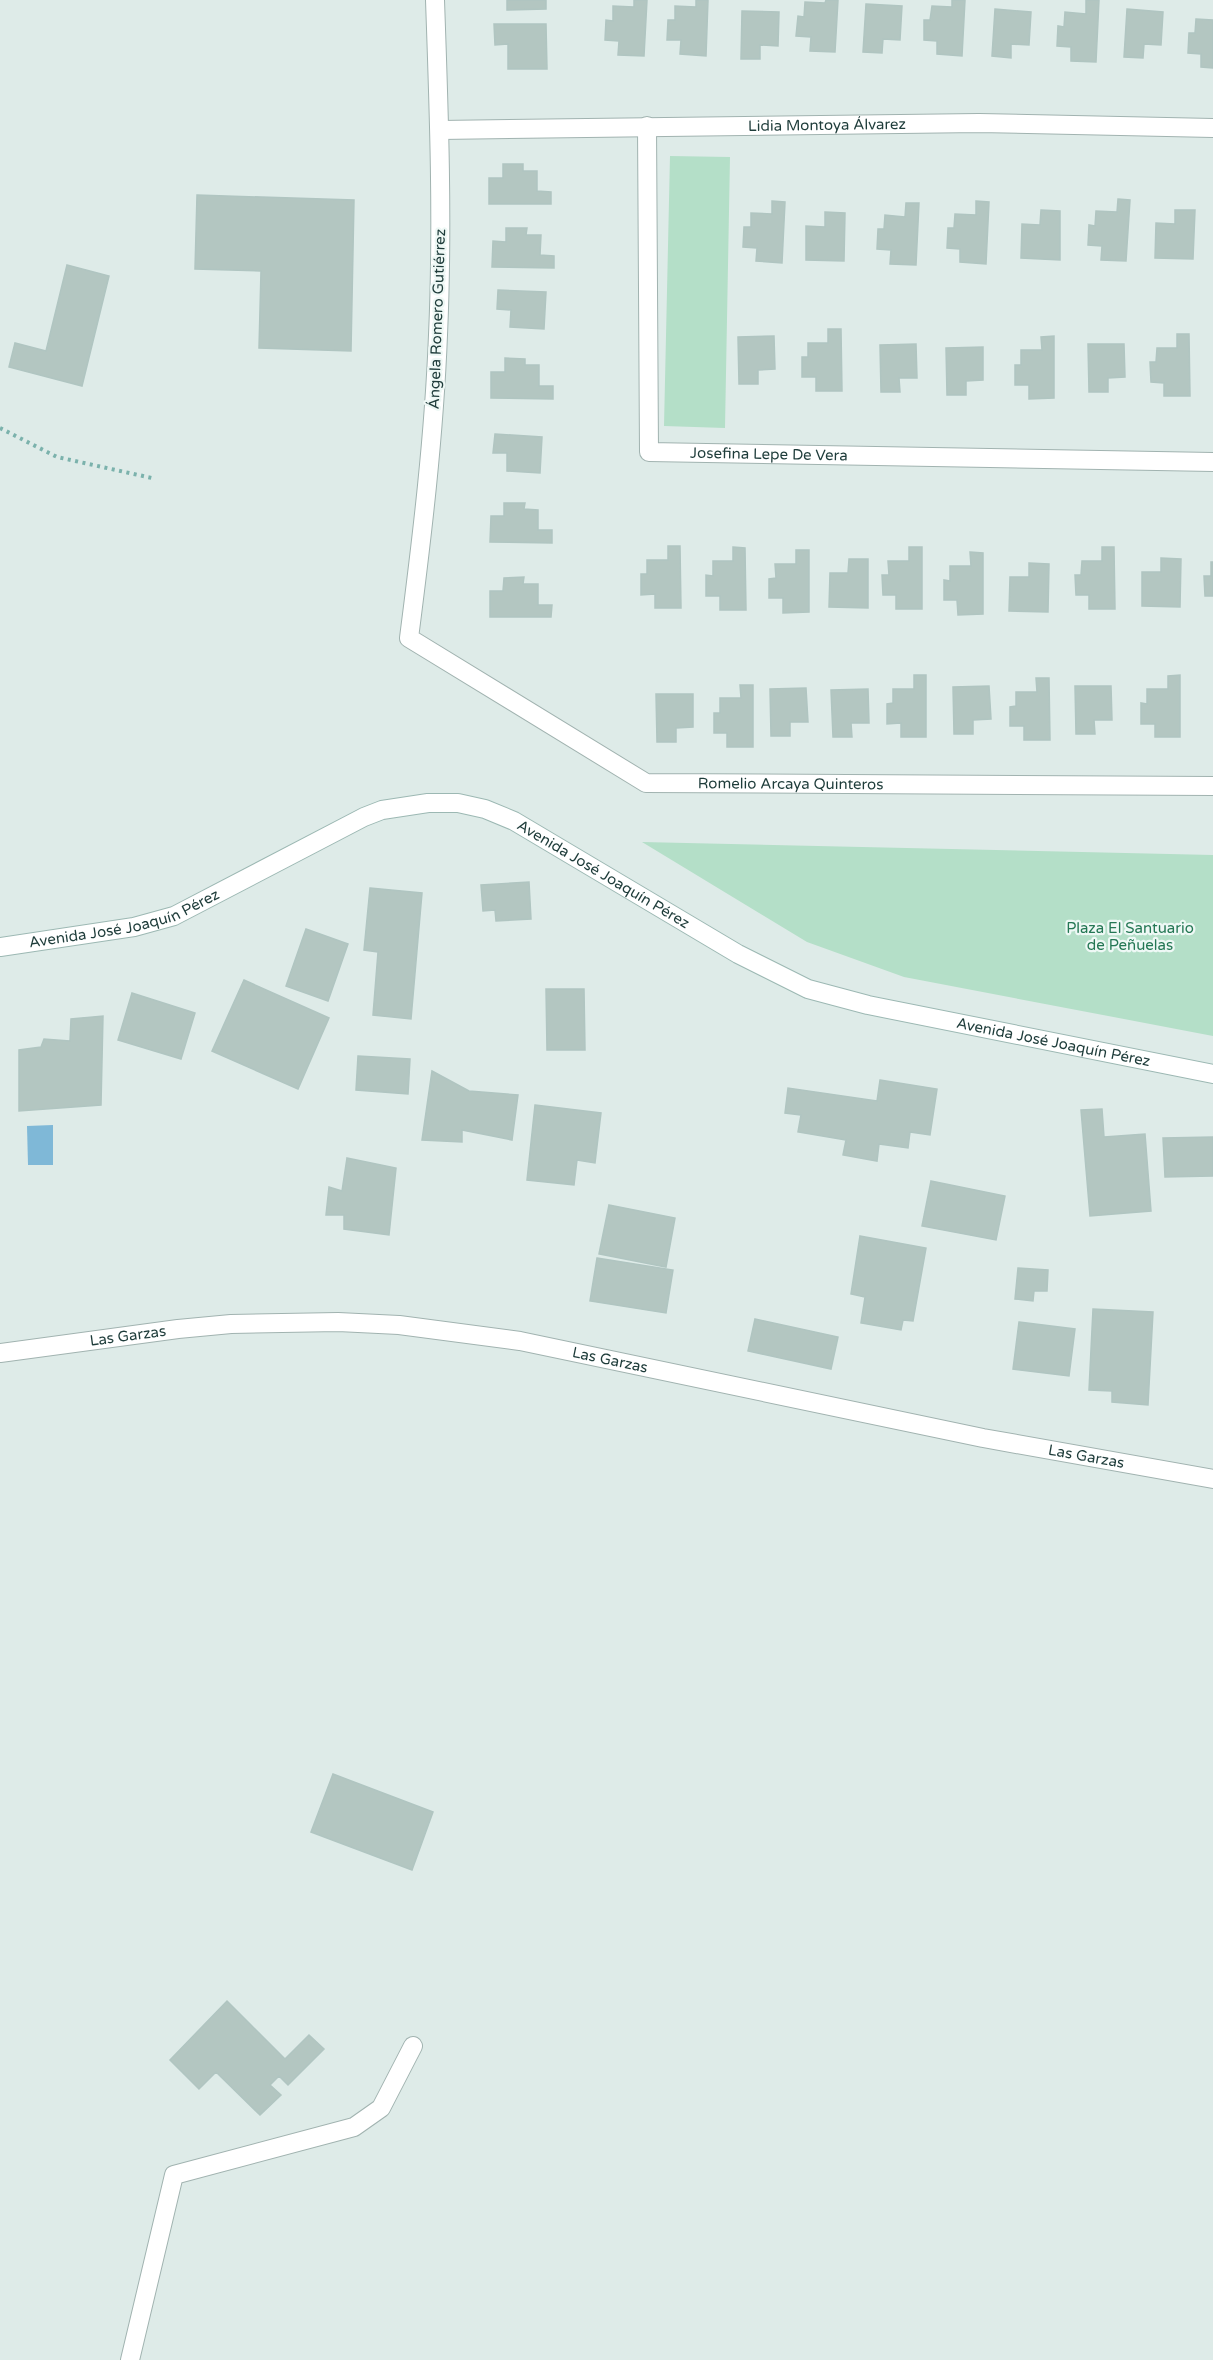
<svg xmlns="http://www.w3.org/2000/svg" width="1213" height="2360" font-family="'Varela Round',sans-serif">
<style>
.green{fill:#b4dfc8}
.water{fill:#7fb8d7}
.building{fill:#b3c6c1;stroke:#b0c5c1;stroke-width:1.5}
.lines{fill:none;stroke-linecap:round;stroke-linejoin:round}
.lane-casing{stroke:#a1b3b0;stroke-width:20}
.street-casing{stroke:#a1b3b0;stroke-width:20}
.secondary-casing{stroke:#9cb8b3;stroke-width:20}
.path{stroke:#7bb2ac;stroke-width:4;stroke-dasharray:3 4.5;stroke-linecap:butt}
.lane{stroke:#fff;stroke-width:18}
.street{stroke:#fff;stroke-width:18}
.secondary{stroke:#fff;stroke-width:18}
.labels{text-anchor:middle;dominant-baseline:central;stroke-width:4.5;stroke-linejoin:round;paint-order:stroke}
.street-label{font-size:15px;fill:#1e3c3a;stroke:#eef8f5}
.park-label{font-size:15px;fill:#247754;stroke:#eef8f5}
</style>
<rect width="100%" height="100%" fill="#deebe8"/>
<!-- green -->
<path class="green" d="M 670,156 L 730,157 L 725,428 L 664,426 Z
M 642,842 L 1213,855 L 1213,1036 L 904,977 L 807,942 Z"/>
<!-- water -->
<path class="water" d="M 53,1125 L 53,1165 L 28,1165 L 27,1126 Z"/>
<!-- building -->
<path class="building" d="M 507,0 L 546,0 L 546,9 L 507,10 Z
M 634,0 L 647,0 L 644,56 L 618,55 L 619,41 L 605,40 L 606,20 L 613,21 L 613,6 L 634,7 Z
M 696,0 L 708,0 L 706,56 L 680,54 L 681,40 L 667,40 L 668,20 L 675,20 L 675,6 L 696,7 Z
M 826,0 L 838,0 L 835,52 L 810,51 L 811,37 L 796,36 L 798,16 L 804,17 L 805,2 L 825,3 Z
M 952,0 L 965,0 L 962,56 L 937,54 L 937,41 L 924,40 L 924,20 L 930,20 L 932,6 L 952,7 Z
M 1086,0 L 1099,0 L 1096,62 L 1071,61 L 1071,47 L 1057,46 L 1058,26 L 1064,27 L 1065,12 L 1086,14 Z
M 866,4 L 902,6 L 900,40 L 883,39 L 882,53 L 863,52 Z
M 995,9 L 1031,12 L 1029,45 L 1011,44 L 1011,58 L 992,56 Z
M 1127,9 L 1163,12 L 1161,45 L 1144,44 L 1143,58 L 1124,57 Z
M 742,11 L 779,12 L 778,46 L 760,45 L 760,59 L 741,59 Z
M 1196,19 L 1213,20 L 1213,68 L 1201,67 L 1201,54 L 1188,53 L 1189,33 L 1195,33 Z
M 494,24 L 546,24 L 547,69 L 508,69 L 508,44 L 495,45 Z
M 503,164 L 523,164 L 523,171 L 537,171 L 537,191 L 551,192 L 551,204 L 489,204 L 489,178 L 503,178 Z
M 197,195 L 354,200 L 351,351 L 259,348 L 261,271 L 195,269 Z
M 1118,199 L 1130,200 L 1126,261 L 1101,260 L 1102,246 L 1088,245 L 1089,225 L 1095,226 L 1096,211 L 1117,212 Z
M 772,201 L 785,202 L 782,263 L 756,261 L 757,248 L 743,247 L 744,227 L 751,227 L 751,213 L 772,214 Z
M 976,201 L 989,202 L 986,264 L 960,262 L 960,249 L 947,248 L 948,228 L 954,228 L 955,214 L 976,215 Z
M 906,203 L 919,203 L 916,265 L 890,264 L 891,250 L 877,249 L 878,229 L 884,229 L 885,215 L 905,217 Z
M 1041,210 L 1060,211 L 1060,260 L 1021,258 L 1022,224 L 1040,225 Z
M 1175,210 L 1195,210 L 1193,259 L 1155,258 L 1156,223 L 1175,224 Z
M 825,212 L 845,213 L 844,261 L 806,260 L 806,226 L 825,227 Z
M 506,228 L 527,228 L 526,235 L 541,235 L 540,255 L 554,256 L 554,268 L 492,267 L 493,241 L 506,242 Z
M 67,265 L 109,276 L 82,386 L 9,367 L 15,343 L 46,351 Z
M 498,290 L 546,292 L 544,329 L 510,327 L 511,310 L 497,309 Z
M 828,329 L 841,329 L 842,391 L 816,391 L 816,377 L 802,377 L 802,357 L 808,357 L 808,343 L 828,343 Z
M 1177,334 L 1189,334 L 1190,396 L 1164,396 L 1164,383 L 1151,382 L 1150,362 L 1156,362 L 1157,348 L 1177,348 Z
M 774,336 L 775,369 L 758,370 L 758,384 L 739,384 L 738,337 Z
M 1054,336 L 1054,398 L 1029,399 L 1029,385 L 1015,385 L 1015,365 L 1021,365 L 1021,350 L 1042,350 L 1041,337 Z
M 916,344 L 917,378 L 899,378 L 900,392 L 881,392 L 880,345 Z
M 1088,344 L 1124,344 L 1125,377 L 1108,378 L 1108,392 L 1089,392 Z
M 983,347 L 983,380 L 966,381 L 966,395 L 947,395 L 946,348 Z
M 505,358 L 525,359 L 525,365 L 539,365 L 539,386 L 553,386 L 553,399 L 491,398 L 491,372 L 505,372 Z
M 495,434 L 542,437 L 540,473 L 507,471 L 507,453 L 493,453 Z
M 504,503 L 525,503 L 524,509 L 538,510 L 538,530 L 552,530 L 552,543 L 490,542 L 491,516 L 504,516 Z
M 668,546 L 680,546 L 681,608 L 655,608 L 655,594 L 641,595 L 641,574 L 647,574 L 647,560 L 668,560 Z
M 733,547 L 745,548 L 746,610 L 720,610 L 720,596 L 706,596 L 706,575 L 713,576 L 713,561 L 733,561 Z
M 909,547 L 922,547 L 922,609 L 896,609 L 896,595 L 883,595 L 882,575 L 889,575 L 888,561 L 909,561 Z
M 1102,547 L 1114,547 L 1115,609 L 1089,609 L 1089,595 L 1076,595 L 1075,575 L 1081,575 L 1082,561 L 1102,561 Z
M 796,550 L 809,550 L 809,612 L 783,613 L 783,598 L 769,598 L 769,579 L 776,578 L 775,564 L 796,564 Z
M 970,552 L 983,553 L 983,614 L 958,615 L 957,600 L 944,600 L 944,580 L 950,581 L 950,566 L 971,566 Z
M 1161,558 L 1181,559 L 1180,607 L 1142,606 L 1142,572 L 1161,572 Z
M 849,559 L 868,559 L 868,608 L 829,607 L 830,573 L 848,573 Z
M 1211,562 L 1213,562 L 1213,596 L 1205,596 L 1204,576 L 1211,576 Z
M 1029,563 L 1049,564 L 1048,612 L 1009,611 L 1010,577 L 1029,577 Z
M 524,577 L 523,584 L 538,584 L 538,605 L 552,605 L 551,617 L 490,617 L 490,591 L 503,591 L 504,578 Z
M 914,675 L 926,675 L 926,737 L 901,737 L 901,723 L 887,724 L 887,704 L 893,703 L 893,689 L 914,689 Z
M 1180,675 L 1180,737 L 1155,737 L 1155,724 L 1141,724 L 1141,703 L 1147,704 L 1147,689 L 1168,689 L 1168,676 Z
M 1036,678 L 1049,678 L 1050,740 L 1024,740 L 1024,726 L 1010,726 L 1010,707 L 1016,706 L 1016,692 L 1037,692 Z
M 740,685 L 753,685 L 753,747 L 727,747 L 727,733 L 714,733 L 714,713 L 720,713 L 720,698 L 741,698 Z
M 989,686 L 991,719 L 973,720 L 973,734 L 954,734 L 953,687 Z
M 1075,686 L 1111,686 L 1112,720 L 1094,720 L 1095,734 L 1076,734 Z
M 806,688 L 808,722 L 790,722 L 790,736 L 771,736 L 770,689 Z
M 868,689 L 869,723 L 851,723 L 852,737 L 833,737 L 831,690 Z
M 656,694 L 693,694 L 693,727 L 676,728 L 676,742 L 657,742 Z
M 529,882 L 531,919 L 496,921 L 495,910 L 483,911 L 481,885 Z
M 370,888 L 422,893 L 411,1019 L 373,1015 L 378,952 L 364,950 Z
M 306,929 L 348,944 L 328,1001 L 286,986 Z
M 244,980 L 329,1018 L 298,1089 L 212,1051 Z
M 546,989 L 584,989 L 585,1050 L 547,1050 Z
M 132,993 L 195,1013 L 181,1059 L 118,1040 Z
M 103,1016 L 101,1105 L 19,1111 L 19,1050 L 41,1047 L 44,1039 L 70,1041 L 71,1019 Z
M 358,1056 L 410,1059 L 408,1094 L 356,1090 Z
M 432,1071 L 469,1091 L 518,1095 L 512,1140 L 462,1130 L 462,1142 L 422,1140 Z
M 880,1080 L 937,1089 L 930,1135 L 910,1132 L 908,1148 L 879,1144 L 877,1161 L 843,1155 L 846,1140 L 798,1132 L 801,1115 L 785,1113 L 788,1088 L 877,1101 Z
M 535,1105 L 601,1113 L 595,1163 L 577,1160 L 574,1185 L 527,1180 Z
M 1102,1109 L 1104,1137 L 1145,1134 L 1151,1211 L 1090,1216 L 1081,1110 Z
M 1213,1137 L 1213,1176 L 1165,1177 L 1163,1138 Z
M 347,1158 L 396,1168 L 389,1235 L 344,1229 L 344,1215 L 326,1215 L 329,1187 L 342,1191 Z
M 931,1181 L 1005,1196 L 996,1240 L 922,1226 Z
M 609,1205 L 675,1218 L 666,1267 L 599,1254 Z
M 860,1236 L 926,1248 L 913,1321 L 903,1320 L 901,1330 L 861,1323 L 865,1297 L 851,1294 Z
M 597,1258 L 673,1270 L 666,1313 L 590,1301 Z
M 1018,1268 L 1048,1270 L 1047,1291 L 1034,1291 L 1033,1301 L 1015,1299 Z
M 1093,1309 L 1153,1312 L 1148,1405 L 1112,1402 L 1112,1391 L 1089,1390 Z
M 755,1319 L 838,1337 L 831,1369 L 748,1351 Z
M 1019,1322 L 1075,1329 L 1069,1376 L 1013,1369 Z
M 333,1774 L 433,1812 L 412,1870 L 311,1832 Z
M 227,2001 L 285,2059 L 309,2035 L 324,2049 L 288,2085 L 279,2076 L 270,2085 L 281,2095 L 260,2115 L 216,2072 L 199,2089 L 170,2060 Z"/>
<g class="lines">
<defs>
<path id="lane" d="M 130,2360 L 174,2175 L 354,2127 L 381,2108 L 413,2046"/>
<g id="street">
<path id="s1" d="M 435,0 C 439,112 443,224 438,335 C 434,437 422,537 409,638 L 646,783 L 1213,786"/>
<path id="s2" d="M 647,126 L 649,452 L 1213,462"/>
<path id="s3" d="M 440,130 L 979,123 L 1213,128"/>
<path id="s4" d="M 0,1353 L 178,1329 L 231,1324 L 338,1322 L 399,1325 L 520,1341 L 983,1438 L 1213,1479"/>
</g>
<g id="secondary">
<path id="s5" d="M 0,947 L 134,927 L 174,916 L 364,817 L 382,810 L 428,803 L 458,803 L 485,809 L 514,821 L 738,954 L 808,989 L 868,1005 L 1213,1074"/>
</g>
</defs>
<!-- lane casing -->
<use href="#lane" class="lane-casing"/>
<!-- street casing -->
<use href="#street" class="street-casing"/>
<!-- secondary casing -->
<use href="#secondary" class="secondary-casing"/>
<!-- path -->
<path class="path" d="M 0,428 L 57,457 L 152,478"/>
<!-- lane -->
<use href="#lane" class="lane"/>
<!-- street -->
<use href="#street" class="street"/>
<!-- secondary -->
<use href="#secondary" class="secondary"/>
</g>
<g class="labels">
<!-- street labels -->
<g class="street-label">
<text stroke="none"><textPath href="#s3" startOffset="387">Lidia Montoya Álvarez</textPath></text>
<text transform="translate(437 319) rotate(-88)">Ángela Romero Gutiérrez</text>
<text stroke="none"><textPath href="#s2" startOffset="446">Josefina Lepe De Vera</textPath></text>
<text stroke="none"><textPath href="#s1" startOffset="1062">Romelio Arcaya Quinteros</textPath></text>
<text stroke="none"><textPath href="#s5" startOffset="650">Avenida José Joaquín Pérez</textPath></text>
<text stroke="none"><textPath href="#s5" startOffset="128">Avenida José Joaquín Pérez</textPath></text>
<text stroke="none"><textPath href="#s5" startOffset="1136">Avenida José Joaquín Pérez</textPath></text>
<text stroke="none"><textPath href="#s4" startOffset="129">Las Garzas</textPath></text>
<text stroke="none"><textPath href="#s4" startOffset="615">Las Garzas</textPath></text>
<text stroke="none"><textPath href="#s4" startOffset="1101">Las Garzas</textPath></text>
</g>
<!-- park labels -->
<g class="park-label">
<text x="1130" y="928">Plaza El Santuario<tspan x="1130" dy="17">de Peñuelas</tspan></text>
</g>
</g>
</svg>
